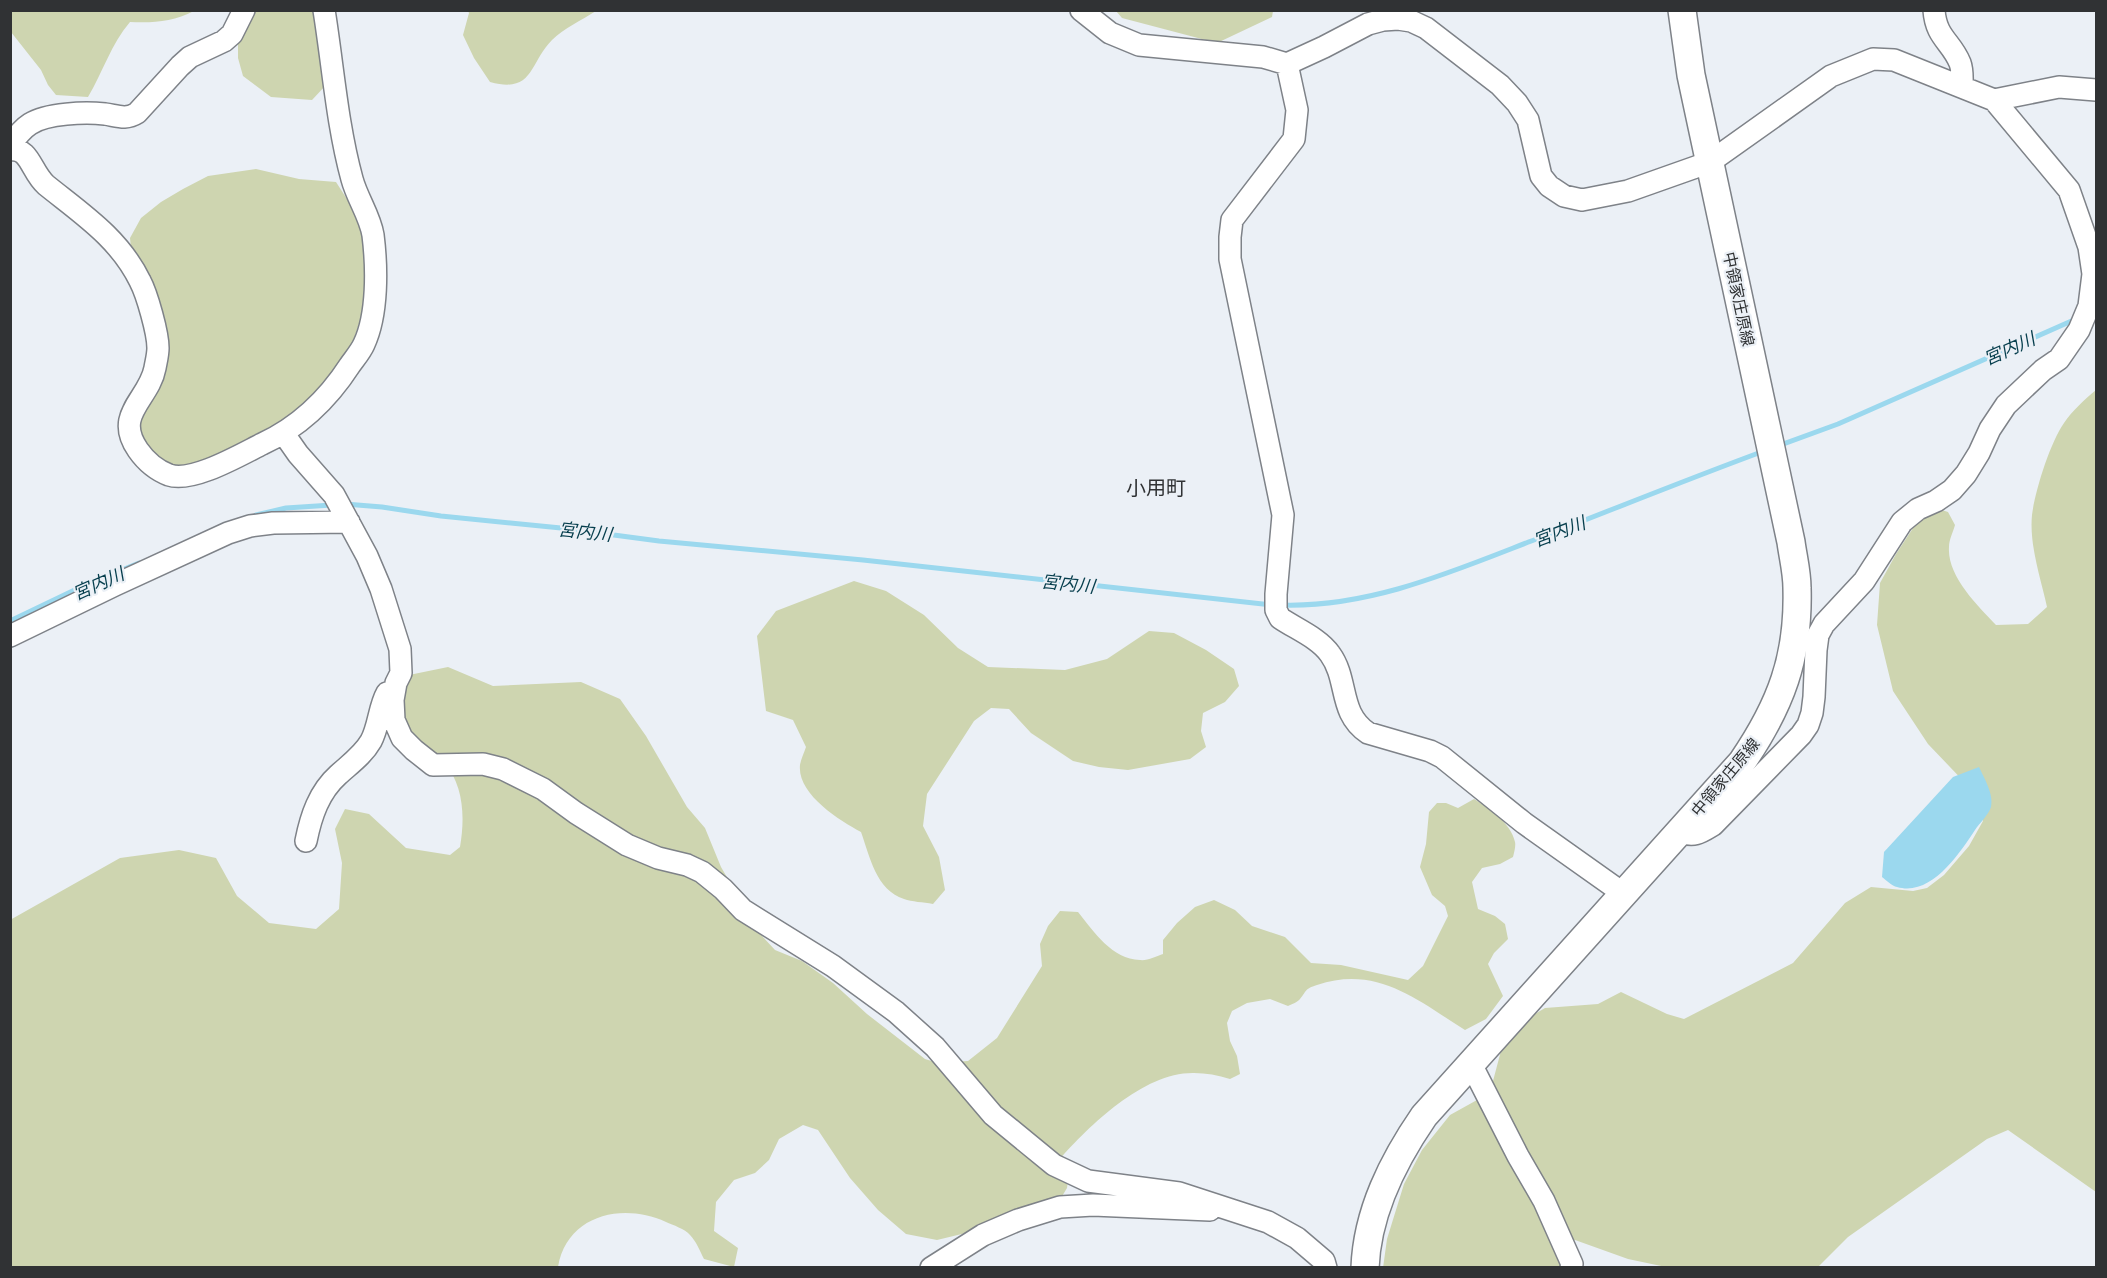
<svg xmlns="http://www.w3.org/2000/svg" width="2107" height="1278" font-family="'Open Sans','Noto Sans JP',sans-serif">
<style>
.green{fill:#ced5b0}
.water{fill:#9bd8ee}
.lines{fill:none;stroke-linecap:round;stroke-linejoin:round}
.stream{stroke:#9bd8ee;stroke-width:5}
.minor-casing{stroke:#7e8288;stroke-width:24}
.major-casing{stroke:#7e8288;stroke-width:30}
.minor{stroke:#fff;stroke-width:21}
.major{stroke:#fff;stroke-width:27}
.labels{text-anchor:middle;dominant-baseline:central;stroke-width:4.5;stroke-linejoin:round;paint-order:stroke}
.street-label{font-size:16px;fill:#303234;stroke:#ebf0f6}
.water-label{font-size:18px;font-style:italic;fill:#063e4d;stroke:#ebf0f6}
.quarter-label{font-size:20px;fill:#303234;stroke:#ebf0f6}
</style>
<rect width="100%" height="100%" fill="#ebf0f6"/>
<!-- green -->
<path class="green" d="M 10,11 L 11,10 L 194,11 C 173,22 153,23 130,22 C 111,44 103,72 88,97 L 56,95 L 48,85 L 41,70 L 11,32 Z
M 253,11 L 316,11 L 327,84 L 312,100 L 271,97 L 243,76 L 238,58 L 238,41 Z
M 468,11 L 596,11 C 582,20 564,28 552,40 C 529,63 534,94 490,82 L 474,58 L 463,35 L 469,13 Z
M 1116,11 L 1273,11 L 1272,17 L 1217,43 L 1122,18 Z
M 256,169 L 299,179 L 336,182 L 354,210 L 365,237 L 367,300 L 346,362 L 326,388 L 275,430 L 188,468 L 169,468 L 143,451 L 137,416 L 163,369 L 132,258 L 130,238 L 141,218 L 161,202 L 183,189 L 208,176 Z
M 2096,390 L 2096,1192 L 2008,1130 L 1987,1139 L 1848,1237 L 1818,1267 L 1666,1267 L 1628,1259 L 1575,1240 L 1559,1247 L 1562,1267 L 1383,1268 L 1387,1239 L 1404,1184 L 1422,1150 L 1450,1115 L 1477,1100 L 1493,1081 L 1502,1047 L 1518,1024 L 1545,1008 L 1598,1004 L 1621,992 L 1667,1014 L 1684,1019 L 1793,963 L 1845,903 L 1871,887 L 1913,891 L 1927,888 L 1944,875 L 1969,846 L 1983,821 L 1971,789 L 1928,744 L 1893,691 L 1877,625 L 1880,583 L 1896,554 L 1917,522 L 1939,509 L 1948,512 L 1955,525 C 1953,532 1949,540 1949,547 C 1947,576 1977,605 1996,625 L 2028,624 L 2047,607 C 2041,579 2029,545 2032,515 C 2035,491 2050,443 2064,423 C 2072,411 2085,399 2096,390 Z
M 854,581 L 886,591 L 924,615 L 958,648 L 988,667 L 1065,670 L 1107,659 L 1149,631 L 1174,633 L 1206,650 L 1234,669 L 1239,686 L 1225,702 L 1203,713 L 1201,731 L 1206,747 L 1190,759 L 1128,770 L 1099,767 L 1073,761 L 1031,733 L 1009,709 L 991,708 L 974,721 L 927,794 L 923,826 L 939,857 L 945,890 L 933,904 C 923,902 912,902 904,899 C 876,890 870,857 861,832 C 839,820 797,794 800,765 C 801,759 804,753 806,747 L 793,720 L 766,711 L 757,636 L 776,611 Z
M 448,667 L 493,686 L 581,682 L 620,699 L 646,736 L 687,807 L 705,828 L 721,867 L 739,898 L 751,924 L 775,950 L 802,961 L 833,983 L 867,1014 L 925,1059 L 938,1063 L 968,1061 L 997,1038 L 1042,966 L 1040,944 L 1048,926 L 1060,911 L 1078,912 C 1094,932 1112,959 1140,960 C 1147,961 1157,956 1163,954 L 1163,940 L 1177,923 L 1195,907 L 1214,900 L 1235,910 L 1252,926 L 1285,937 L 1311,963 L 1341,965 L 1408,980 L 1423,966 L 1448,916 L 1445,906 L 1432,895 L 1420,867 L 1426,844 L 1429,812 L 1437,803 L 1446,803 L 1458,808 L 1474,799 C 1489,808 1511,823 1515,842 C 1516,846 1514,853 1513,857 L 1500,864 L 1482,868 L 1472,882 L 1478,909 L 1495,916 L 1505,924 L 1508,939 L 1494,953 L 1488,964 L 1503,996 L 1486,1019 L 1465,1030 C 1417,1000 1377,965 1317,985 C 1304,989 1307,991 1300,999 C 1298,1002 1292,1004 1288,1006 L 1270,999 L 1247,1003 L 1232,1011 L 1227,1023 L 1230,1041 L 1237,1056 L 1240,1074 L 1230,1079 C 1218,1075 1206,1073 1194,1073 C 1144,1072 1090,1125 1059,1160 L 1068,1180 L 1067,1188 L 1061,1198 L 1015,1217 L 990,1220 L 970,1232 L 937,1240 L 906,1234 L 878,1210 L 850,1178 L 818,1130 L 803,1125 L 779,1139 L 769,1160 L 755,1173 L 734,1180 L 716,1202 L 714,1231 L 738,1248 L 734,1267 L 704,1259 C 700,1251 696,1241 690,1235 C 685,1229 673,1225 666,1222 C 622,1202 567,1215 558,1267 L 11,1267 L 10,920 L 120,858 L 179,850 L 216,858 L 237,896 L 269,923 L 316,929 L 339,909 L 342,863 L 335,829 L 345,809 L 369,814 L 406,848 L 450,855 L 460,847 C 466,812 463,776 434,752 C 428,746 417,742 411,735 C 404,727 400,711 395,701 L 409,675 Z"/>
<!-- water -->
<path class="water" d="M 1979,767 C 1984,778 1994,794 1991,807 C 1989,814 1979,824 1975,830 C 1959,854 1931,897 1897,887 C 1892,886 1886,880 1882,877 L 1884,852 L 1953,777 Z"/>
<g class="lines">
<!-- stream -->
<path class="stream" d="M 1778,446 L 1838,424 L 2076,319
M 345,504 L 382,507 L 441,516 L 561,528 L 659,541 L 863,560 L 1272,605
M 256,515 L 286,508 L 332,505
M 1281,605 C 1371,608 1456,570 1539,538 C 1614,509 1688,479 1764,451
M 10,621 L 83,586 L 139,563"/>
<defs>
<path id="minor" d="M 1081,10 L 1110,33 L 1139,45 L 1263,57 L 1287,64 L 1324,47 L 1368,24 L 1383,20 L 1398,19 L 1411,21 L 1426,28 L 1500,85 L 1517,103 L 1528,120 L 1541,176 L 1549,186 L 1564,196 L 1582,200 L 1628,191 L 1710,162 L 1831,76 L 1873,59 L 1894,60 L 1994,100 L 2069,190 L 2089,247 L 2093,274 L 2089,306 L 2079,330 L 2059,359 L 2043,370 L 2006,405 L 1990,429 L 1979,453 L 1966,474 L 1952,490 L 1936,501 L 1918,509 L 1902,522 L 1864,581 L 1824,624 L 1818,635 L 1816,650 L 1814,697 L 1812,713 L 1808,725 L 1801,735 L 1713,825 C 1700,833 1695,837 1679,832
M 1934,10 C 1936,38 1951,41 1960,63 C 1963,71 1962,79 1962,87
M 1287,64 L 1297,110 L 1294,139 L 1232,220 L 1230,237 L 1230,259 L 1283,515 L 1276,594 L 1276,610 L 1280,618 C 1296,629 1319,638 1330,654 C 1349,680 1338,713 1368,733 L 1430,751 L 1442,757 L 1524,823 L 1624,894
M 1994,100 L 2059,87 L 2096,90
M 10,145 C 16,137 22,129 30,124 C 47,113 85,112 105,114 C 118,116 126,120 137,113 L 180,66 L 190,57 L 224,41 L 232,34 L 244,10
M 10,150 C 30,147 31,172 46,185 C 82,214 119,238 140,281 C 147,294 158,333 158,348 C 158,355 156,362 155,368 C 149,400 113,414 138,450 C 145,460 156,470 169,475 C 192,483 240,455 262,444 C 299,427 328,399 350,365 C 355,358 361,351 364,344 C 378,314 377,267 373,235 C 370,216 357,198 352,179 C 337,124 333,66 324,10
M 284,434 L 298,454 L 334,495 L 367,556 L 381,589 L 400,649 L 401,673 L 396,683 L 393,700 L 394,720 L 402,738 L 414,750 L 433,765 L 483,764 L 503,769 L 543,789 L 576,813 L 627,845 L 658,858 L 687,865 L 702,872 L 723,889 L 743,910 L 833,966 L 896,1012 L 935,1047 L 993,1115 L 1054,1165 L 1088,1181 L 1179,1193 L 1268,1222 L 1297,1238 L 1324,1261 L 1326,1268
M 10,636 L 115,585 L 228,533 L 250,526 L 273,523 L 349,522
M 306,841 C 311,816 319,792 338,775 C 350,764 363,755 371,741 C 379,726 379,707 387,693
M 1471,1064 L 1518,1156 L 1544,1201 L 1572,1264 L 1571,1268
M 931,1268 L 983,1235 L 1018,1220 L 1060,1207 L 1093,1205 L 1210,1210"/>
<path id="major" d="M 1365,1268 C 1367,1212 1393,1161 1424,1116 L 1742,762 C 1781,705 1799,657 1797,588 C 1797,572 1793,557 1791,542 L 1691,75 L 1682,10"/>
</defs>
<!-- minor casing -->
<use href="#minor" class="minor-casing"/>
<!-- major casing -->
<use href="#major" class="major-casing"/>
<!-- minor -->
<use href="#minor" class="minor"/>
<!-- major -->
<use href="#major" class="major"/>
</g>
<g class="labels">
<!-- street labels -->
<g class="street-label">
<text transform="translate(1739 299) rotate(78)">中領家庄原線</text>
<text transform="translate(1725 777) rotate(-50)">中領家庄原線</text>
</g>
<!-- water labels -->
<g class="water-label">
<text transform="translate(2009 348) rotate(-24)">宮内川</text>
<text transform="translate(585 531) rotate(6)">宮内川</text>
<text transform="translate(1559 531) rotate(-21)">宮内川</text>
<text transform="translate(98 583) rotate(-24)">宮内川</text>
<text transform="translate(1068 583) rotate(6)">宮内川</text>
</g>
<!-- quarter labels -->
<g class="quarter-label">
<text x="1156" y="487">小用町</text>
</g>
</g>
<!-- border -->
<rect width="2107" height="1278" fill="none" stroke="#303234" stroke-width="24"/>
</svg>
